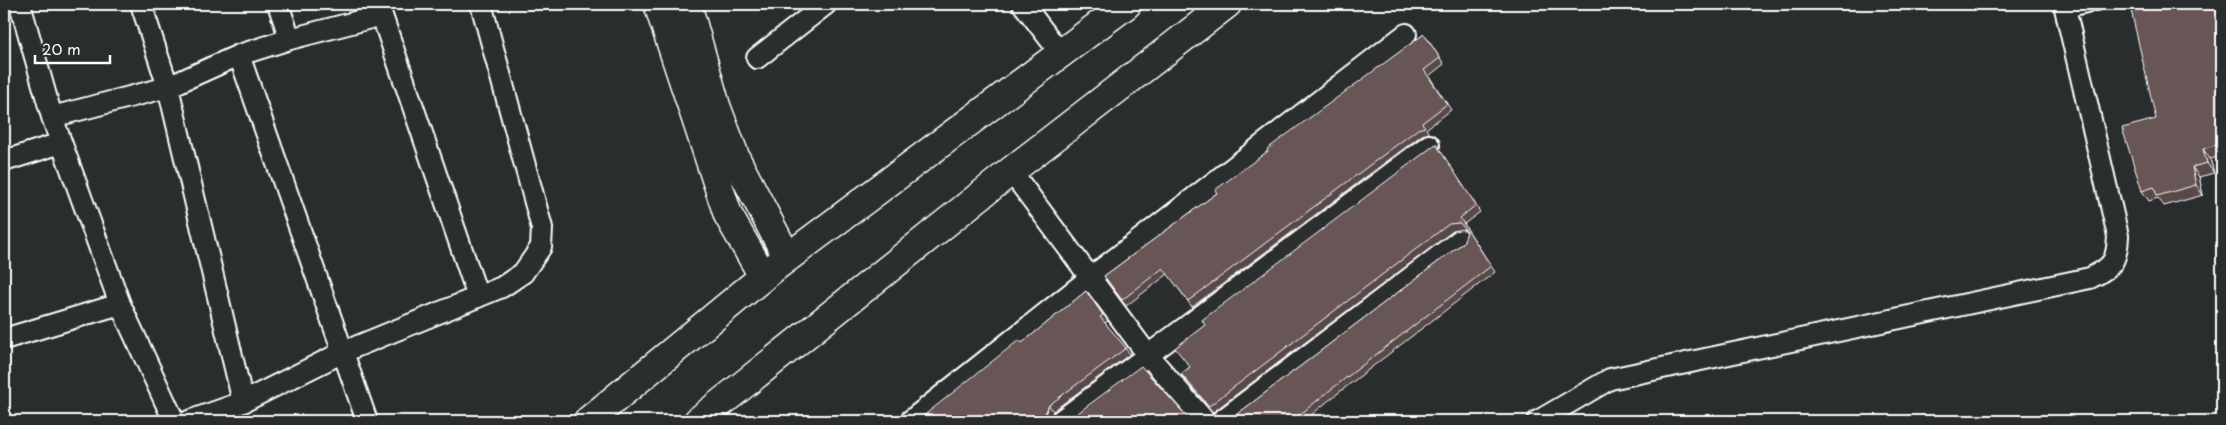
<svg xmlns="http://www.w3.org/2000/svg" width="2226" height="425" font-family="'Playpen Sans',sans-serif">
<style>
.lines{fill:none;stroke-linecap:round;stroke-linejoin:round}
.lane-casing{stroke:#fff;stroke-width:14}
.street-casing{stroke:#fff;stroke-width:24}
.secondary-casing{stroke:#fff;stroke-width:31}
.primary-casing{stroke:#fff;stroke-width:31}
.lane{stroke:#2a2d2e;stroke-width:10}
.street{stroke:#2a2d2e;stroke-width:20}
.secondary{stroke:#2a2d2e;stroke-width:28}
.primary{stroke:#2a2d2e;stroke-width:28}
.wall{fill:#594948;stroke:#fff}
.shaded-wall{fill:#493c3b;stroke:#fff}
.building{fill:#685554;stroke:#fff}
</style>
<rect width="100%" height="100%" fill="#2a2d2e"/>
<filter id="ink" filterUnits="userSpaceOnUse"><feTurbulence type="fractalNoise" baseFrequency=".02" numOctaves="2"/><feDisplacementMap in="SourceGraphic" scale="10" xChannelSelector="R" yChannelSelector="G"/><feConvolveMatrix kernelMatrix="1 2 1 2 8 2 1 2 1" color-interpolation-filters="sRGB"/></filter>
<g filter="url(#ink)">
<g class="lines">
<defs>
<path id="lane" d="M 2066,12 L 2100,4"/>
<path id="street" d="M 20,4 L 52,117 L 120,304 L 174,421
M 141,4 L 168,87 L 243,402 L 189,421
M 278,4 L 290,39
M 378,4 L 478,297
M 1023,4 L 1061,54
M 239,55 L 367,421
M 757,58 L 826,4
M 52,117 L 168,87 L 239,55 L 290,39 L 382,15
M 4,161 L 61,143
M 1011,171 L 1147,354 L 1205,421
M 4,339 L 120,304
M 243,402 L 343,352 L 502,287 L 523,273 L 541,247 L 542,228 L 481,4
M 910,421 L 1090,278 L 1406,34
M 1060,421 L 1429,145
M 1221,421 L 1460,240
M 1538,421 L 1610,379 L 2090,278 C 2113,267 2117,261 2118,236 L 2064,4"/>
<path id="secondary" d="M 658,4 L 728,215 L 763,276
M 687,4 L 716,106 L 736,159 L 787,257"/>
<path id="primary" d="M 588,421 L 775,267 L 1127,4
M 698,421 L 1011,171 L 1227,4"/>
</defs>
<!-- lane casing -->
<use href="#lane" class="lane-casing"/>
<!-- street casing -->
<use href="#street" class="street-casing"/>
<!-- secondary casing -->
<use href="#secondary" class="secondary-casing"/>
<!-- primary casing -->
<use href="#primary" class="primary-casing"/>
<!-- lane -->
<use href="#lane" class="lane"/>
<!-- street -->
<use href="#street" class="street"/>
<!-- secondary -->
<use href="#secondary" class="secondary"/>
<!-- primary -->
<use href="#primary" class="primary"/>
</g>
<!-- wall -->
<path class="wall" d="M 2222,4 L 2222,156 L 2210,159 L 2214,173 L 2199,177 L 2203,195 L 2164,206 L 2158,198 L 2149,201 L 2142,191 Z
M 1424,34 L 1444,64 L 1429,76 L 1451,110 L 1426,129 L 1429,133 L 1422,135 L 1192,307 L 1168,274 L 1126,306 L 1104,276 L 1217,193 L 1268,151 Z
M 1436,144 L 1480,212 L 1464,224 L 1495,272 L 1333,397 L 1304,421 L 1228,421 L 1463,243 L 1467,233 L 1464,229 L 1453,231 L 1213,412 L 1185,380 L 1181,374 L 1190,367 L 1205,325 Z
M 1086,291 L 1108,321 L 1105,323 L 1130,354 L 1053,411 L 1049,421 L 917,421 L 1022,343 Z"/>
<!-- shaded-wall -->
<path class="shaded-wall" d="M 2203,149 L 2210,159 L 2214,173 L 2207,163 Z
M 2192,167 L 2199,177 L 2203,195 L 2196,185 Z
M 1049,405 L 1053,411 L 1049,421 L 1046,421 L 1044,416 Z"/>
<!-- building -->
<path class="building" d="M 2159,4 L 2222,4 L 2222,143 L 2203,149 L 2207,163 L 2192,167 L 2196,185 L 2157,196 L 2154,187 L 2142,191 L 2122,128 L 2156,119 L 2131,10 Z
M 1424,34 L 1440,58 L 1424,70 L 1447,104 L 1422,123 L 1425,127 L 1418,129 L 1188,301 L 1163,268 L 1122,300 L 1104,276 L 1217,193 L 1215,190 L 1268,151 L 1267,149 Z
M 1436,144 L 1476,205 L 1460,218 L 1491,266 L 1329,391 L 1292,421 L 1228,421 L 1463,243 L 1467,232 L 1460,223 L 1449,224 L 1209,406 L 1181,374 L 1190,367 L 1175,348 L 1205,325 L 1202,320 Z
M 1086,291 L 1103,315 L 1100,317 L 1126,348 L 1049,405 L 1044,416 L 1046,421 L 917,421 L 1019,340 L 1022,343 Z
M 1141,366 L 1191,421 L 1067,421 Z"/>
</g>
<!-- margin -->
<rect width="2226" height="425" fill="none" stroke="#2a2d2e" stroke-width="20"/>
<rect x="10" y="10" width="2206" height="405" fill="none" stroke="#fff" stroke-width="2" filter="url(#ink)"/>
<!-- scale -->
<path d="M35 55v8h75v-8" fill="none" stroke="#ffffff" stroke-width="2.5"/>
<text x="42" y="55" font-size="15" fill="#ffffff" stroke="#2a2d2e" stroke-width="4" paint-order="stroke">20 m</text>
</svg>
